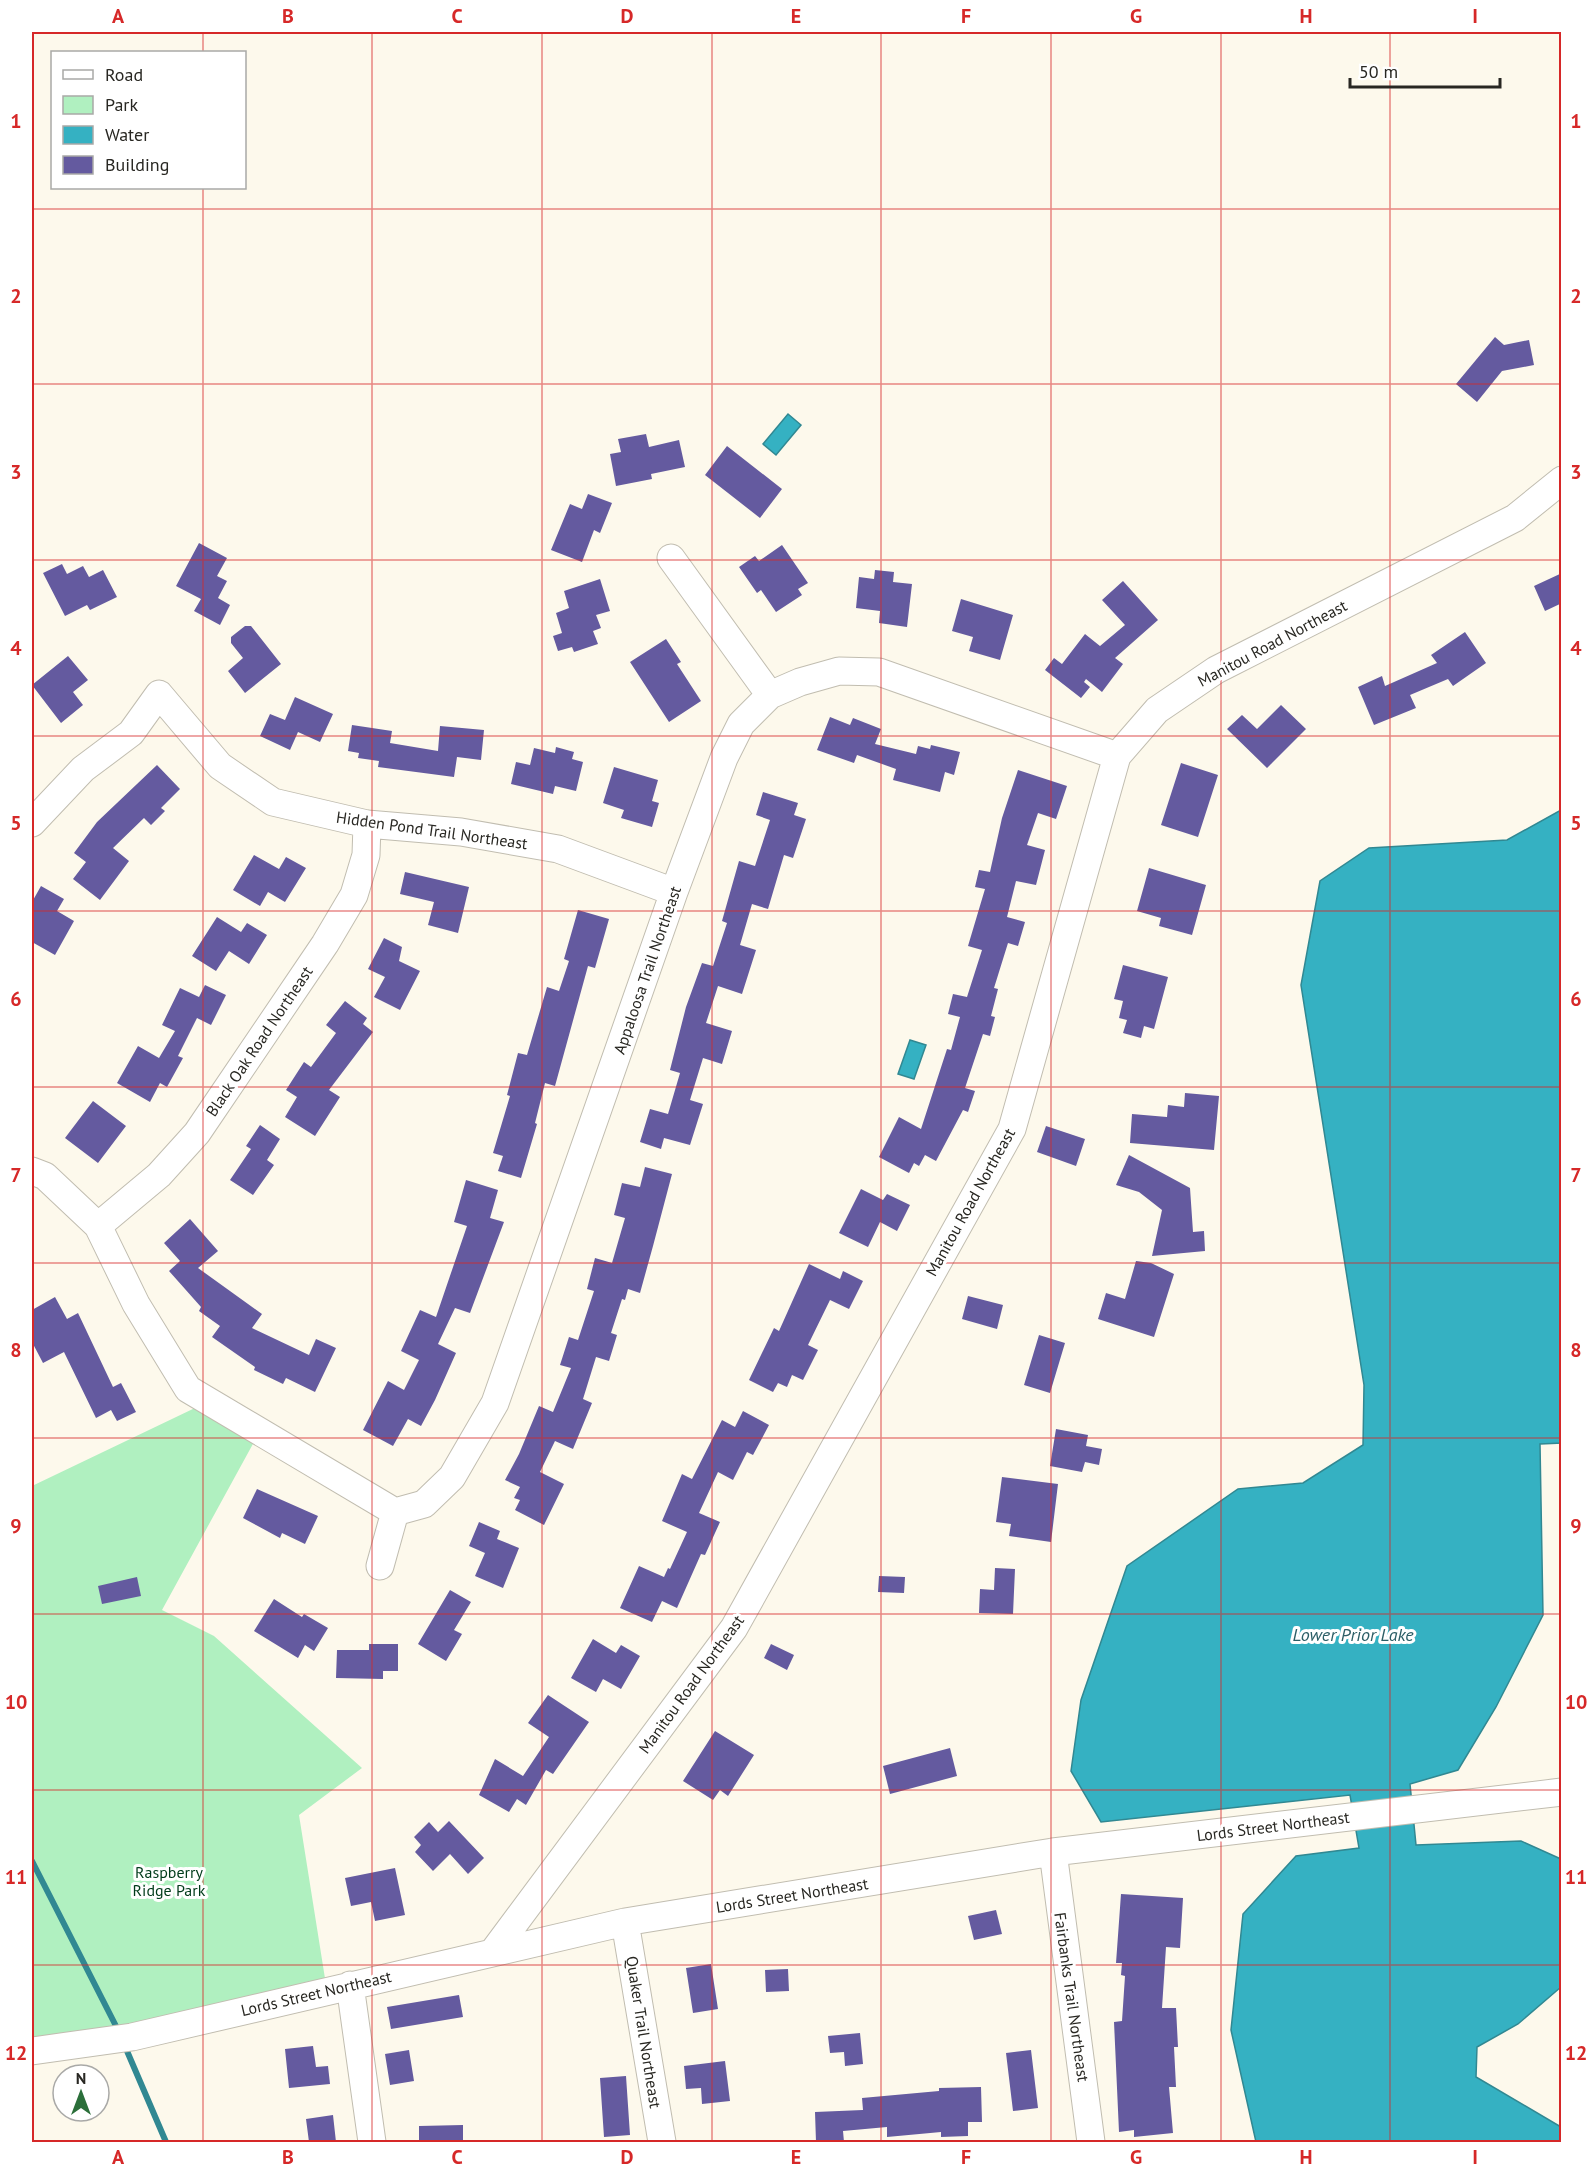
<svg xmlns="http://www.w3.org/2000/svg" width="1593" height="2174" font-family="'PT Sans',sans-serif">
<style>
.green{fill:#b0f0c0}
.water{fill:#35b1c2;stroke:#318892;stroke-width:1.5}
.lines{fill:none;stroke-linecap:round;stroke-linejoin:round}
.stream{stroke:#318892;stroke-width:6}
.building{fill:#645a9f}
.minor-casing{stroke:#c1bdb0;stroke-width:29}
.minor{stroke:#fff;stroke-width:27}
.grid{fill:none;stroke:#d62828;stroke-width:1.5;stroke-opacity:0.55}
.labels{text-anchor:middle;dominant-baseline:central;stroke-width:6;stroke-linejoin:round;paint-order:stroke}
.street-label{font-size:16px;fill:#282722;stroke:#fff}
.park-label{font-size:16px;fill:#003b1a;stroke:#fff}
.water-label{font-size:18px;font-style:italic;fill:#2c5e66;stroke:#fff}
.neatline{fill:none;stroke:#d62828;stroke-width:2}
.grid-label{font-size:20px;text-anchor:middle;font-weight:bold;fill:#d62828}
</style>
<rect width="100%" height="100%" fill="#fdf9ec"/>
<!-- green -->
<path class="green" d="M 197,1407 L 254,1442 L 162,1610 L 214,1636 L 362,1768 L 299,1815 L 327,1991 L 32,2049 L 32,1486 Z"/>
<!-- water -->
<path class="water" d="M 788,414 L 801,425 L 776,455 L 763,444 Z
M 1561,810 L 1562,1443 L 1540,1444 L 1543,1615 L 1496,1707 L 1458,1770 L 1410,1784 L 1416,1845 L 1521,1841 L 1561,1859 L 1561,1987 L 1518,2024 L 1477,2047 L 1476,2077 L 1561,2127 L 1561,2142 L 1256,2142 L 1231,2030 L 1243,1914 L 1296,1856 L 1359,1848 L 1350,1795 L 1101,1822 L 1071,1771 L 1081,1700 L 1127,1566 L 1238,1489 L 1303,1483 L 1363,1445 L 1364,1385 L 1301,985 L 1320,881 L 1369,848 L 1507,840 Z
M 910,1040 L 926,1045 L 914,1079 L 898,1074 Z"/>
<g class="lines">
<!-- stream -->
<path class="stream" d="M 32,1861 L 119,2032
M 124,2044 L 166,2142"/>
</g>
<!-- building -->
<path class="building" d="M 1495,337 L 1504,345 L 1529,340 L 1534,365 L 1502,371 L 1477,402 L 1456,384 Z
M 646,434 L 649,447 L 679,440 L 685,467 L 651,474 L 652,479 L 616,486 L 610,454 L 621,452 L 618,439 Z
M 727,446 L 782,489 L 760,518 L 705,475 Z
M 588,494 L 612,503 L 600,533 L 594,530 L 582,562 L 551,550 L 570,504 L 582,509 Z
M 199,543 L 227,558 L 217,576 L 227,581 L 218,598 L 230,605 L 220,625 L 194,611 L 201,599 L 176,586 Z
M 782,545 L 808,583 L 798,589 L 802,595 L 776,612 L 761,590 L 757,593 L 739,567 L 755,556 L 759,561 Z
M 62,564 L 67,574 L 83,566 L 89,577 L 103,570 L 117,597 L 90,610 L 87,605 L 65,616 L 43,573 Z
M 875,570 L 894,572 L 893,582 L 912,584 L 907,627 L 879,623 L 880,611 L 856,608 L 859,577 L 874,579 Z
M 1562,573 L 1562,603 L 1545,611 L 1534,586 Z
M 600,579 L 610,611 L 596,615 L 601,628 L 593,631 L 598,644 L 574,652 L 572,647 L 558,651 L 553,636 L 562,633 L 556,613 L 569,608 L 564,591 Z
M 1123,581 L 1158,620 L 1115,658 L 1123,664 L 1102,692 L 1086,679 L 1084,682 L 1090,687 L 1081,698 L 1045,670 L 1054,658 L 1062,664 L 1085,634 L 1100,646 L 1125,625 L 1102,600 Z
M 961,599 L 1013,615 L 1000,660 L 969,651 L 973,637 L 952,631 Z
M 245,626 L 251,626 L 281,664 L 245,693 L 228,671 L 243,658 L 231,643 L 231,637 Z
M 1465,632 L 1486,663 L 1453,686 L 1448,679 L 1410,695 L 1416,708 L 1374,725 L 1358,687 L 1382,676 L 1385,686 L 1437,663 L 1431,655 Z
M 666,639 L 681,662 L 677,664 L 701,701 L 669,722 L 630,662 Z
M 68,656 L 88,680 L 73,692 L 83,705 L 61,723 L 32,685 Z
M 295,697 L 333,714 L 320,742 L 298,732 L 290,750 L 260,736 L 270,714 L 285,720 Z
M 1281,705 L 1306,729 L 1267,768 L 1227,729 L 1242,715 L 1257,729 Z
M 830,717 L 850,725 L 853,718 L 881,729 L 875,744 L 916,754 L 918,746 L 930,749 L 931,745 L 960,752 L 954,775 L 945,772 L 940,792 L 893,780 L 896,769 L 857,755 L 854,763 L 817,750 Z
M 352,725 L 392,731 L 390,743 L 438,751 L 440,726 L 484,730 L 481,760 L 457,757 L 454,777 L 378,767 L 379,761 L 358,758 L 359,753 L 348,751 Z
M 556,747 L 574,752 L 572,759 L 583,762 L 576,791 L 555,786 L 553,794 L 511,784 L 516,762 L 530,765 L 534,748 L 555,753 Z
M 1181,763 L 1218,775 L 1198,837 L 1161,825 Z
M 157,765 L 180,789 L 161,808 L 165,811 L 151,825 L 144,818 L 113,848 L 129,861 L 100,900 L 73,879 L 86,862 L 74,853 L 97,822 Z
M 614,767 L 658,780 L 652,801 L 659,803 L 652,827 L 621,818 L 624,810 L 603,803 Z
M 1018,770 L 1067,786 L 1056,819 L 1038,813 L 1027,845 L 1045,850 L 1036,885 L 1016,881 L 1007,917 L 1025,922 L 1018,946 L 1008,943 L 994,988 L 998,989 L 991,1016 L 995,1017 L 990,1036 L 983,1034 L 965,1088 L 975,1091 L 968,1112 L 963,1110 L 936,1161 L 925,1155 L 919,1166 L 914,1163 L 909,1173 L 879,1157 L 899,1117 L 921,1129 L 947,1049 L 951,1050 L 960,1017 L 948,1014 L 953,994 L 967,997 L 982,950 L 968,946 L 985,889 L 975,887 L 979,870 L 990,872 L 1002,818 Z
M 763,792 L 798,803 L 794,815 L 806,819 L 793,858 L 784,855 L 768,909 L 752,904 L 740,945 L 756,950 L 742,994 L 718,986 L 706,1023 L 732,1031 L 722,1064 L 703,1058 L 690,1100 L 703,1104 L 690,1145 L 664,1138 L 661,1149 L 640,1142 L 650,1109 L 668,1114 L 680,1073 L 670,1070 L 686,1007 L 702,963 L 713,966 L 727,923 L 722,921 L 739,861 L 755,866 L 770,820 L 756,815 Z
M 254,855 L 279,869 L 286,857 L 306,868 L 285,902 L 268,892 L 260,906 L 233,890 Z
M 1149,868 L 1206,885 L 1192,935 L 1159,926 L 1161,918 L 1137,911 Z
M 405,872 L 469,887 L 458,933 L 428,925 L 434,902 L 400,894 Z
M 41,886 L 64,899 L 57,911 L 74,921 L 55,955 L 32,942 L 32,902 Z
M 578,910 L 609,919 L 595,968 L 588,966 L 555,1086 L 545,1083 L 535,1123 L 537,1124 L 521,1178 L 498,1171 L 503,1156 L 493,1153 L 510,1096 L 507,1095 L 518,1053 L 527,1055 L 547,987 L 559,991 L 569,961 L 564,959 Z
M 217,917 L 241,932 L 247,923 L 267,935 L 249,964 L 229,951 L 216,971 L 192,956 Z
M 384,938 L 402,947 L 399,961 L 420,971 L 400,1010 L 374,997 L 385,977 L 368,969 Z
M 1123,965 L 1168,977 L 1154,1029 L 1144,1026 L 1141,1038 L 1123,1033 L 1127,1020 L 1119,1018 L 1123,1001 L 1114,999 Z
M 205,985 L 226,995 L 211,1025 L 197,1018 L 178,1056 L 183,1058 L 167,1087 L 160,1083 L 150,1102 L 117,1083 L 138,1046 L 159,1058 L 175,1031 L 162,1025 L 180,988 L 199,997 Z
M 345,1001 L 367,1018 L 363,1024 L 373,1032 L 329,1090 L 340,1097 L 315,1136 L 285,1117 L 297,1097 L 286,1090 L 304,1062 L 311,1067 L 336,1033 L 326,1025 Z
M 1185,1093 L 1219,1096 L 1214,1150 L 1130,1143 L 1132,1114 L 1167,1117 L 1168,1105 L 1184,1107 Z
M 93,1101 L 126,1126 L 98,1163 L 65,1138 Z
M 260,1125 L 280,1139 L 267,1160 L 274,1165 L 253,1195 L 230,1180 L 251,1149 L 246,1146 Z
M 1046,1126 L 1085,1139 L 1076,1166 L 1037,1152 Z
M 1129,1155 L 1190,1188 L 1193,1232 L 1204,1231 L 1205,1251 L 1152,1256 L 1162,1210 L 1139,1192 L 1116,1185 Z
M 645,1167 L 672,1174 L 653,1246 L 640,1293 L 628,1289 L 625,1300 L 622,1299 L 611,1333 L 617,1335 L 609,1361 L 596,1357 L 583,1399 L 592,1403 L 573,1449 L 555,1441 L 540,1472 L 564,1484 L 544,1525 L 515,1510 L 520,1500 L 514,1498 L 520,1487 L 505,1480 L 519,1454 L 539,1406 L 553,1412 L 571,1368 L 560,1365 L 569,1337 L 578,1340 L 594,1291 L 587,1289 L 595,1258 L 612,1263 L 625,1218 L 614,1215 L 622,1183 L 640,1187 Z
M 466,1180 L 498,1190 L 490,1218 L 504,1222 L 470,1313 L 455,1308 L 438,1344 L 456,1353 L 435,1400 L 421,1426 L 408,1419 L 393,1446 L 363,1430 L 388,1381 L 404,1390 L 419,1360 L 401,1351 L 420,1310 L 436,1317 L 467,1226 L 454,1222 Z
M 861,1189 L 883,1200 L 887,1194 L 910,1205 L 897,1231 L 880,1222 L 868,1247 L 839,1233 Z
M 190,1219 L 218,1251 L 198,1268 L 262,1314 L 252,1328 L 309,1355 L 316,1339 L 336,1348 L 315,1392 L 286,1378 L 283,1384 L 254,1370 L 255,1367 L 212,1337 L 220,1326 L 199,1311 L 201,1307 L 169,1271 L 180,1261 L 164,1243 Z
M 1136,1261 L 1151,1263 L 1174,1274 L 1154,1337 L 1098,1319 L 1106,1293 L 1125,1299 Z
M 809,1264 L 840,1279 L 843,1271 L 863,1281 L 849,1309 L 830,1300 L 808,1345 L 818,1350 L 803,1380 L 792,1375 L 787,1387 L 778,1383 L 773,1392 L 749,1380 L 774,1328 L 779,1331 Z
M 968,1296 L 1003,1305 L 997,1329 L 962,1319 Z
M 55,1297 L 67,1319 L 78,1313 L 113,1387 L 121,1383 L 136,1412 L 117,1421 L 111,1410 L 96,1418 L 64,1352 L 43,1363 L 32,1342 L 32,1310 Z
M 1039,1335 L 1065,1343 L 1050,1393 L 1024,1385 Z
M 743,1411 L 769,1425 L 753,1455 L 747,1452 L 733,1480 L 718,1472 L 699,1513 L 720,1522 L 705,1555 L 701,1554 L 677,1608 L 662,1601 L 652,1622 L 620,1608 L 639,1566 L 664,1577 L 668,1568 L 670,1569 L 687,1532 L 662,1521 L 682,1474 L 692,1479 L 722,1420 L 735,1427 Z
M 1056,1429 L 1088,1435 L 1086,1446 L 1102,1449 L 1099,1465 L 1085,1462 L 1082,1472 L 1050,1466 Z
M 1002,1477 L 1058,1484 L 1051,1542 L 1009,1536 L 1011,1524 L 996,1522 Z
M 257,1489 L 318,1516 L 305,1544 L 282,1533 L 280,1538 L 243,1518 Z
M 479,1522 L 500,1531 L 497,1539 L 519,1548 L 503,1588 L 475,1576 L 485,1553 L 469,1546 Z
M 995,1568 L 1015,1569 L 1013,1614 L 979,1613 L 980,1589 L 994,1590 Z
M 879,1576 L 905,1577 L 904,1593 L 878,1592 Z
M 137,1577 L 141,1596 L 102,1604 L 98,1586 Z
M 450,1590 L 471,1602 L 454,1630 L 462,1634 L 446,1661 L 418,1644 Z
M 274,1599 L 302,1617 L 304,1614 L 328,1628 L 314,1651 L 305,1645 L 298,1658 L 254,1631 Z
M 593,1639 L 616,1653 L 621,1645 L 640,1656 L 621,1689 L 603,1679 L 596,1692 L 571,1678 Z
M 369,1644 L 398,1644 L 398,1671 L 383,1671 L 383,1679 L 336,1678 L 337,1650 L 369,1650 Z
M 771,1644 L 794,1655 L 787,1670 L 764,1658 Z
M 548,1695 L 589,1722 L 553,1774 L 546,1770 L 526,1805 L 517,1799 L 509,1812 L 479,1795 L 495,1759 L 523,1776 L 549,1737 L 528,1723 Z
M 715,1731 L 754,1755 L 728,1796 L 720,1790 L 713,1800 L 683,1781 Z
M 950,1748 L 957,1776 L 890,1794 L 883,1766 Z
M 449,1821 L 484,1858 L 468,1874 L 450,1854 L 433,1871 L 415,1852 L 421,1845 L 414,1837 L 429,1822 L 438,1832 Z
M 395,1868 L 405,1915 L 375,1921 L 371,1902 L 351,1906 L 345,1878 Z
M 1121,1894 L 1183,1898 L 1180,1948 L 1166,1947 L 1162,2008 L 1176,2008 L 1178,2047 L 1174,2047 L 1176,2087 L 1169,2087 L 1173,2133 L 1134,2137 L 1134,2130 L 1119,2132 L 1114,2022 L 1122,2021 L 1125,1976 L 1121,1975 L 1122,1963 L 1116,1963 Z
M 996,1910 L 1002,1934 L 974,1940 L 968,1916 Z
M 711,1964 L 718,2009 L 693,2013 L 686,1968 Z
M 788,1969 L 789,1991 L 766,1992 L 765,1970 Z
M 459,1995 L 463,2017 L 391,2029 L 387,2007 Z
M 860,2033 L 863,2064 L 845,2066 L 844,2052 L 830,2053 L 828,2036 Z
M 313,2046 L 316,2067 L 328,2066 L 330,2084 L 289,2088 L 285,2049 Z
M 409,2050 L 414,2081 L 390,2085 L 385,2054 Z
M 1031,2050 L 1038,2108 L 1013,2111 L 1006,2053 Z
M 725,2061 L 730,2101 L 702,2104 L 701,2088 L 686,2089 L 684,2066 Z
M 626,2076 L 630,2135 L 604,2137 L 600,2078 Z
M 981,2087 L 982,2122 L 968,2122 L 968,2136 L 941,2137 L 941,2132 L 887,2137 L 887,2127 L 843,2131 L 844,2142 L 816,2142 L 815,2112 L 863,2110 L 862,2098 L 939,2091 L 939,2088 Z
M 333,2115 L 336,2142 L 309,2142 L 306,2119 Z
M 463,2125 L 463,2142 L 419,2142 L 419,2126 Z"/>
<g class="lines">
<defs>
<path id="minor" d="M 671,558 L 770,695
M 32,823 L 83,769 L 131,733 L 159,694 L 220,766 L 273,802 L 367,824 L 461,832 L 558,849 L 674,892
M 32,1171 L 45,1176 L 98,1226 L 136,1304 L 188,1389 L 395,1512
M 98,1226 L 159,1175 L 197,1133 L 325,944 L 354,895 L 366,855 L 367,824
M 380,1566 L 395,1512 L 424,1504 L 452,1477 L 495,1403 L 674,892 L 724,758 L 741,724 L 770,695 L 800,682 L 839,671 L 879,672 L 1117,756
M 1053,1852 L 1091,2142
M 625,1922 L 662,2142
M 493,1952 L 734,1628 L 1012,1129 L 1117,756 L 1157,710 L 1216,670 L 1515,518 L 1562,480
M 350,1985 L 372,2142
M 32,2051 L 132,2037 L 625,1922 L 1053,1852 L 1562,1792"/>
</defs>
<!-- minor casing -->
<use href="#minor" class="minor-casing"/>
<!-- minor -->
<use href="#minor" class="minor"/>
</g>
<!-- grid -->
<path class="grid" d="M 203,32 L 203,52M 372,32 L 372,2142M 542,32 L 542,2142M 712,32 L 712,2142M 881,32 L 881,2142M 1051,32 L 1051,2142M 1221,32 L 1221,2142M 1390,32 L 1390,2142M 203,188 L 203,2142M 32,209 L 1562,209M 32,384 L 1562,384M 32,560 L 1562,560M 32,736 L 1562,736M 32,911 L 1562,911M 32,1087 L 1562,1087M 32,1263 L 1562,1263M 32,1438 L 1562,1438M 32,1614 L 1562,1614M 32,1790 L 1562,1790M 32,1965 L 1562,1965"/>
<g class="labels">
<!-- street labels -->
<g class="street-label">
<text transform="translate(1272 643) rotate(-28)">Manitou Road Northeast</text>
<text transform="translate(432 830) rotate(8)">Hidden Pond Trail Northeast</text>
<text transform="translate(647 970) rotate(-71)">Appaloosa Trail Northeast</text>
<text transform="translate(259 1041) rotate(-56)">Black Oak Road Northeast</text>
<text transform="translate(970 1202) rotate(-61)">Manitou Road Northeast</text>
<text transform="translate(691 1684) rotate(-54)">Manitou Road Northeast</text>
<text transform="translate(1273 1826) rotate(-7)">Lords Street Northeast</text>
<text transform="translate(792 1895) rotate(-9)">Lords Street Northeast</text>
<text transform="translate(316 1993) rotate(-13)">Lords Street Northeast</text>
<text transform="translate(1072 1997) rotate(82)">Fairbanks Trail Northeast</text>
<text transform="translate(644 2032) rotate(81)">Quaker Trail Northeast</text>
</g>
<!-- park labels -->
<g class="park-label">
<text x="169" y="1872">Raspberry<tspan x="169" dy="18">Ridge Park</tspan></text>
</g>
<!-- water labels -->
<g class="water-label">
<text x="1353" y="1634">Lower Prior Lake</text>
</g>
</g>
<!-- border -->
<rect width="1593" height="2174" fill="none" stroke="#ffffff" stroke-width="66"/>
<!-- legend -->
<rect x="51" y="51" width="195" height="138" fill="#ffffff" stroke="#a9a9a7" stroke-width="1.5"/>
<rect x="63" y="70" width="30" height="9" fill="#ffffff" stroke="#a9a9a7" stroke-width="1.5"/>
<text x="105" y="81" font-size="18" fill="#282722">Road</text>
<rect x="63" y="96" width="30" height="18" fill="#b0f0c0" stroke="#a9a9a7" stroke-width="1.5"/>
<text x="105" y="111" font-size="18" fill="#282722">Park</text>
<rect x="63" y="126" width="30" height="18" fill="#35b1c2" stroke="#a9a9a7" stroke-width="1.5"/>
<text x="105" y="141" font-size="18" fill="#282722">Water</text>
<rect x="63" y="156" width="30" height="18" fill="#645a9f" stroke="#a9a9a7" stroke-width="1.5"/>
<text x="105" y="171" font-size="18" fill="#282722">Building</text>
<!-- north arrow -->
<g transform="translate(81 2093)"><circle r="28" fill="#ffffff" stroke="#a9a9a7" stroke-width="1.5"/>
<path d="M0-4.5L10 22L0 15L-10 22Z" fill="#2b6f3a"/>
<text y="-9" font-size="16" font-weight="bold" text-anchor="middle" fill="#282722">N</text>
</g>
<!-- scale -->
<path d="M1350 78v9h150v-9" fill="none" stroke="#282722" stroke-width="3"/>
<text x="1359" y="78" font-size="18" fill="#282722" stroke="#ffffff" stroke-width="4.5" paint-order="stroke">50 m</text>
<rect x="33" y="33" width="1527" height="2108" class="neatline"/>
<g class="grid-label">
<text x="118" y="23">A</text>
<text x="288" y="23">B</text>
<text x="457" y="23">C</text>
<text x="627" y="23">D</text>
<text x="796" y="23">E</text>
<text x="966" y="23">F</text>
<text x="1136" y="23">G</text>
<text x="1306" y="23">H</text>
<text x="1475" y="23">I</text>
<text x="16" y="128">1</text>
<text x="1576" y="128">1</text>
<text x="16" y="303">2</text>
<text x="1576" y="303">2</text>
<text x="16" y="479">3</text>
<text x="1576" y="479">3</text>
<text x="16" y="655">4</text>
<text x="1576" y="655">4</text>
<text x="16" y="830">5</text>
<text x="1576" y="830">5</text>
<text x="16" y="1006">6</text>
<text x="1576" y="1006">6</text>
<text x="16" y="1182">7</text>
<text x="1576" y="1182">7</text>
<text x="16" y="1357">8</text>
<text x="1576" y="1357">8</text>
<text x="16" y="1533">9</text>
<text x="1576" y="1533">9</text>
<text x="16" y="1709">10</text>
<text x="1576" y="1709">10</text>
<text x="16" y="1884">11</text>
<text x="1576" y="1884">11</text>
<text x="16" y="2060">12</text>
<text x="1576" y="2060">12</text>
<text x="118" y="2164">A</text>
<text x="288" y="2164">B</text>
<text x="457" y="2164">C</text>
<text x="627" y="2164">D</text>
<text x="796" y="2164">E</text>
<text x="966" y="2164">F</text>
<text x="1136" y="2164">G</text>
<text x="1306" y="2164">H</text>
<text x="1475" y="2164">I</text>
</g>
</svg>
